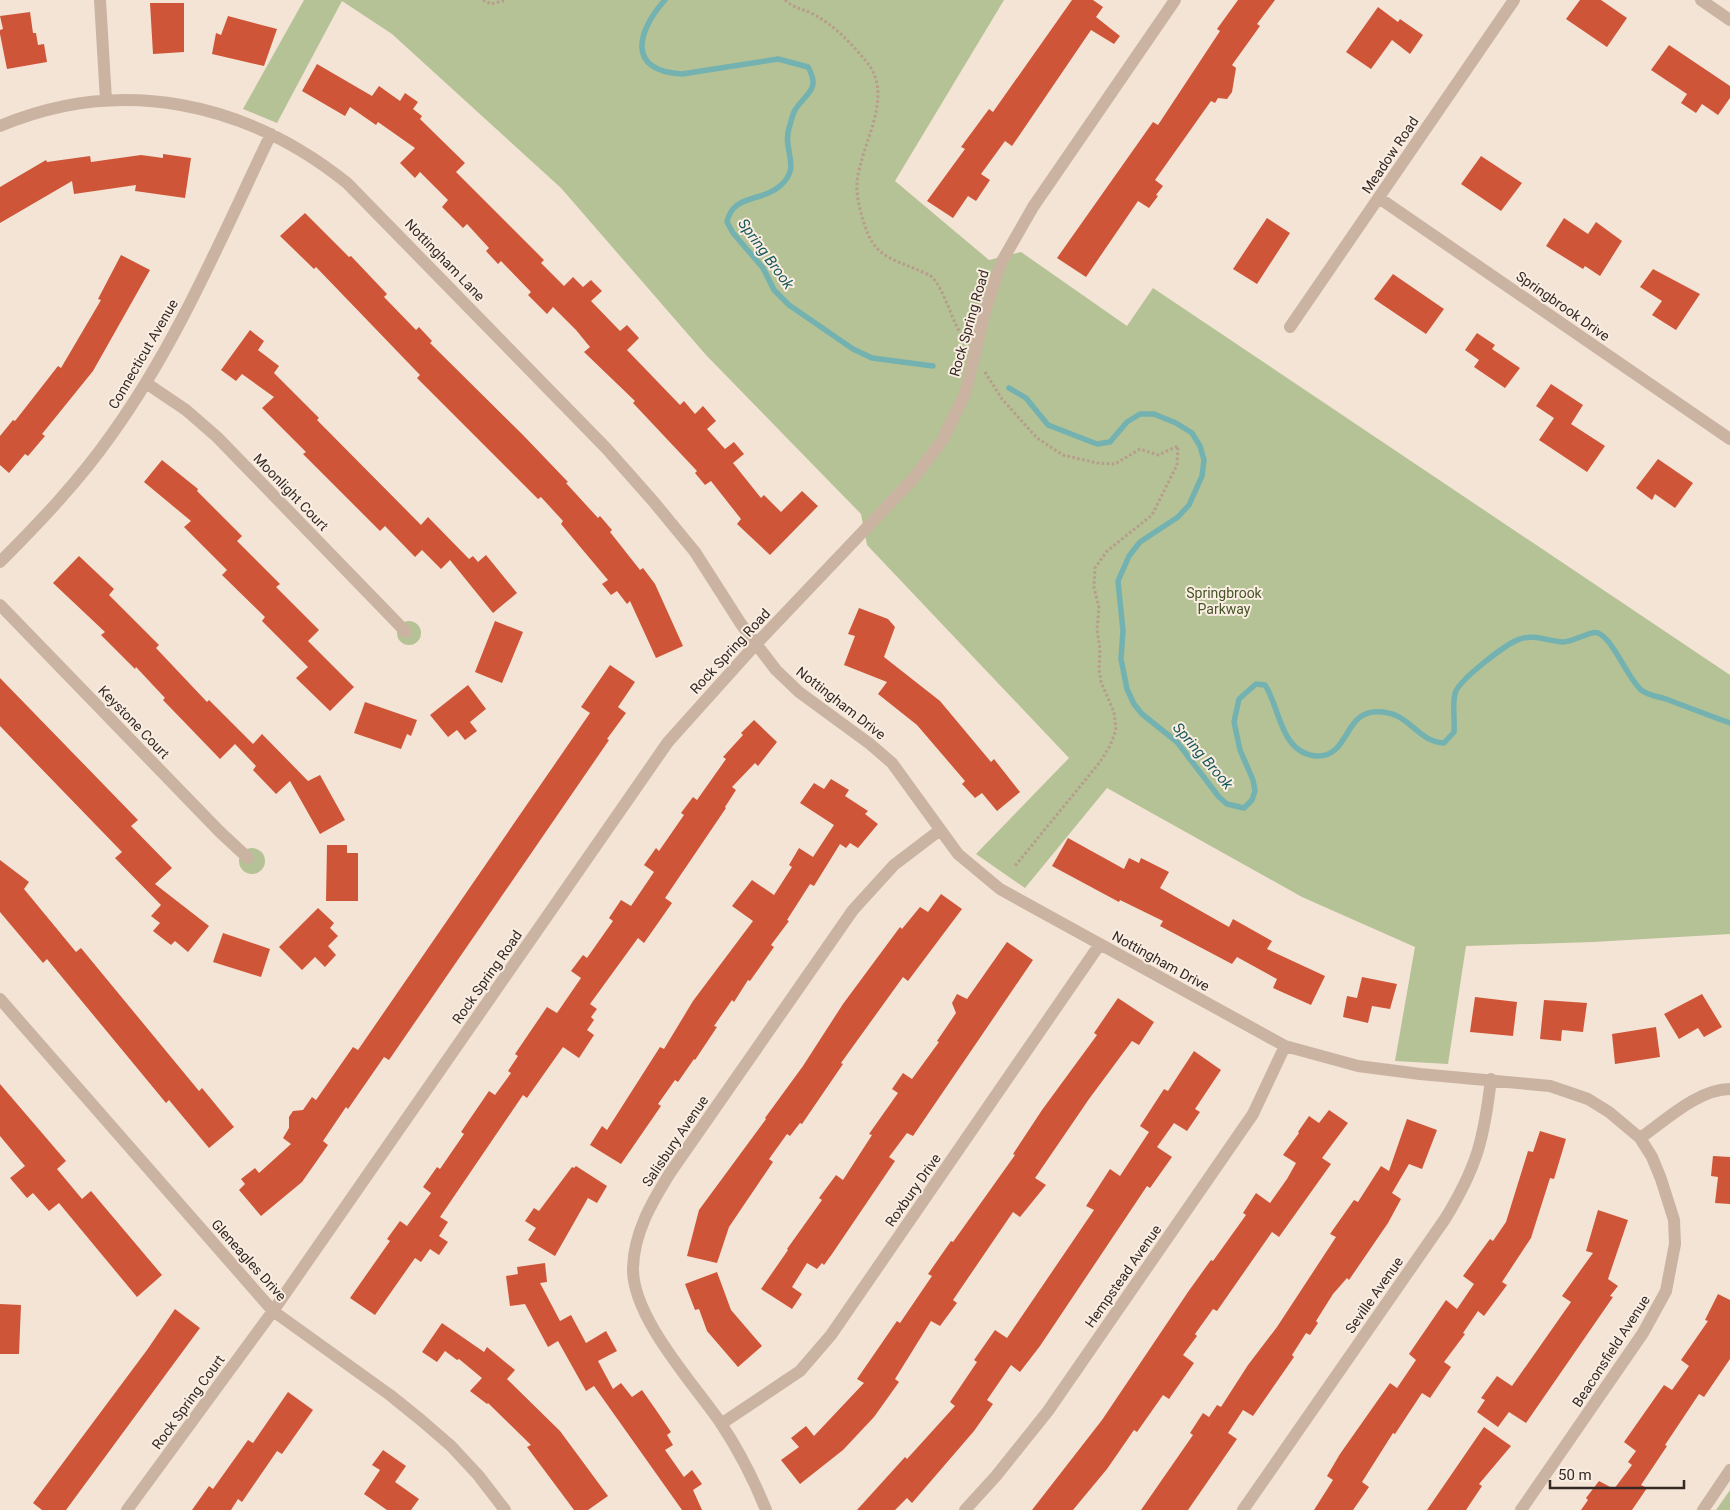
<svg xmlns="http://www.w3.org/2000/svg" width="1730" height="1510" font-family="Roboto,sans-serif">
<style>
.green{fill:#b5c295}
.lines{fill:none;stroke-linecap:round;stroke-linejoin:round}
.stream{stroke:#73b2b1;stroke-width:5.5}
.building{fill:#cf5538}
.path{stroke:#b79c8c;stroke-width:3;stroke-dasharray:2.5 2.5;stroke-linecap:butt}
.minor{stroke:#cbb3a2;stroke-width:12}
.labels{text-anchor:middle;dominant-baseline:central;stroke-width:4;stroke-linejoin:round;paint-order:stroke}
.street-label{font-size:14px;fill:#352925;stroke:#faeee3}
.park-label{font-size:14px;fill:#465527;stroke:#faeee3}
.water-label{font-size:15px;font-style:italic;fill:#185859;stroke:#faeee3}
</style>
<rect width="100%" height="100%" fill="#f3e4d6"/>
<!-- green -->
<path class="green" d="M 304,0 L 1004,0 L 895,181 L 989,260 L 1021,252 L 1127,326 L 1153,288 L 1730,675 L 1730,934 L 1593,942 L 1466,946 L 1448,1064 L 1395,1061 L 1415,947 L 1302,897 L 1107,788 L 1025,888 L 976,854 L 1069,758 L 867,545 L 861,514 L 706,355 L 561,188 L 392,34 L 342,1 L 277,123 L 243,109 Z
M397 633a12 12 0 1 1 24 0a12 12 0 1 1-24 0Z
M239 861a13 13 0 1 1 26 0a13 13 0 1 1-26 0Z
M 1730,1490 L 1730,1510 L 1716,1510 Z"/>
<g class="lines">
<!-- stream -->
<path class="stream" d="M 665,0 C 637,31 626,71 682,74 L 778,59 L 808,67 C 821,90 806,93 795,110 C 792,115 791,123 789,128 C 782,151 802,166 781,185 C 762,203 733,193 727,222 L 733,233 L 763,268 L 774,290 L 789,305 L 853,349 L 872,358 L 933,366
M 1009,388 L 1026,398 L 1048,425 L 1097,444 L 1110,442 L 1127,422 L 1140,414 L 1154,414 L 1176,423 L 1192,433 L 1200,446 L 1204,460 L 1202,476 L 1189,505 L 1178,517 L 1140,542 L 1129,556 L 1118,581 L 1123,631 L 1121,659 L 1127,689 L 1134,704 L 1142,714 L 1177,742 L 1219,797 L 1227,804 L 1244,808 L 1252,800 L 1255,791 L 1253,780 L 1240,750 L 1234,722 L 1239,699 L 1256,684 L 1265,685 C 1280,707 1280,753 1316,756 C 1348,758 1344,715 1373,712 C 1410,709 1414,741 1444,743 L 1454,732 C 1455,720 1452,706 1455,694 C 1457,681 1507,643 1520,639 C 1534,634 1548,641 1562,642 C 1572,643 1591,630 1598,633 C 1614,640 1626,676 1641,690 C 1649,696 1657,696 1666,699 C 1687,707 1708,715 1730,723"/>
</g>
<!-- building -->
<path class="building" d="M 1072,0 L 1093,0 L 1103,7 L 1096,17 L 1120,36 L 1114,44 L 1091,30 L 1012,146 L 1005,141 L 981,174 L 990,180 L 976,201 L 968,196 L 953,218 L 927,201 L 965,149 L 961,147 L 989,109 L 993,112 Z
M 1238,0 L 1275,0 L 1257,24 L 1260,26 L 1232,65 L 1236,68 L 1232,92 L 1227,99 L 1218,98 L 1215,103 L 1211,101 L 1155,180 L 1163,186 L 1156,195 L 1158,196 L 1149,208 L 1138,201 L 1086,277 L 1057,258 L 1153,122 L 1158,125 L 1220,31 L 1217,29 Z
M 1580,0 L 1601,0 L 1627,18 L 1607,47 L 1566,19 Z
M 150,3 L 184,3 L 184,52 L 153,54 Z
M 1378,7 L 1398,22 L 1400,19 L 1423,35 L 1410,54 L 1392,40 L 1371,69 L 1346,52 Z
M 30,12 L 33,33 L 36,33 L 38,45 L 44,44 L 47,62 L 7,69 L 0,34 L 0,30 L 3,29 L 0,16 Z
M 228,16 L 277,29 L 264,66 L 212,54 L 216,33 L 221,35 Z
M 1669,45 L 1730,86 L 1730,98 L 1718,115 L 1702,104 L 1696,113 L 1681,103 L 1687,94 L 1651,70 Z
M 317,64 L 372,96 L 379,86 L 400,101 L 405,93 L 418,102 L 413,109 L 422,116 L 420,119 L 465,163 L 456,172 L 544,260 L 541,263 L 564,286 L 573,277 L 583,287 L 591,280 L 602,291 L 591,301 L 620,331 L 627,325 L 639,338 L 627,350 L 680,405 L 684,401 L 695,414 L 703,406 L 716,421 L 707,429 L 725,449 L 734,442 L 744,454 L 733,463 L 761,498 L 764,495 L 781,512 L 802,491 L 818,506 L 770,555 L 737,524 L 741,519 L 711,481 L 705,485 L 695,473 L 697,471 L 633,403 L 635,401 L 584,352 L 590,347 L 576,330 L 553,307 L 547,314 L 528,295 L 531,292 L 501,261 L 498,264 L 486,251 L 489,248 L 467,224 L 463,228 L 442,207 L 448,200 L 420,172 L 415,178 L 400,163 L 415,148 L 378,122 L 376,125 L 350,107 L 345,116 L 302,91 Z
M 163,154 L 191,158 L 185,198 L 135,191 L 136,185 L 74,194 L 72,181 L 0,223 L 0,187 L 46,160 L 47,162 L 90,156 L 91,162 L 141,155 L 163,158 Z
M 1481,156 L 1522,183 L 1501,211 L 1461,184 Z
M 305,213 L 349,257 L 351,256 L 387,294 L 384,297 L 416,330 L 419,327 L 432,341 L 430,343 L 522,434 L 568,482 L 566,483 L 598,518 L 600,516 L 612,530 L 610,532 L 640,570 L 643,568 L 655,584 L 683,646 L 656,658 L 630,601 L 627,604 L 617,591 L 611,595 L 602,584 L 608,580 L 561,524 L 563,521 L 541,497 L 538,499 L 417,378 L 420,375 L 316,267 L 314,269 L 280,236 Z
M 1267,218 L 1290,233 L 1257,284 L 1233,269 Z
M 1564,218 L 1588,234 L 1596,222 L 1622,241 L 1600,276 L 1585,266 L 1583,269 L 1546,246 Z
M 121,255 L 150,270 L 93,371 L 42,434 L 45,436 L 28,456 L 25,454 L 9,473 L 0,465 L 0,436 L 13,420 L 15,421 L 58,366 L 61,368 L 101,300 L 98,299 Z
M 1653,269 L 1700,294 L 1676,330 L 1652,315 L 1662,301 L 1640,287 Z
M 1393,274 L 1444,309 L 1426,334 L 1374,299 Z
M 250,330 L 264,341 L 258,350 L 279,366 L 274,373 L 319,418 L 317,420 L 421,525 L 428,517 L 469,559 L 473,556 L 478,562 L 486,555 L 517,593 L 493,613 L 450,560 L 441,569 L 422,550 L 415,557 L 385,526 L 380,531 L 303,454 L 306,452 L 262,408 L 274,397 L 242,374 L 236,381 L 221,370 Z
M 1477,333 L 1495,345 L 1492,349 L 1520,368 L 1505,388 L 1474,367 L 1479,360 L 1465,350 Z
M 1551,384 L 1583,405 L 1571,424 L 1605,446 L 1587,472 L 1539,440 L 1554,418 L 1536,406 Z
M 1658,459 L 1693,483 L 1675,508 L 1655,494 L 1652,500 L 1636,488 Z
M 162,460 L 198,489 L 197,491 L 242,536 L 237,541 L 280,584 L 276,587 L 319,630 L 308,641 L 354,687 L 330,711 L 296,678 L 308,667 L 262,621 L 265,617 L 222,575 L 227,570 L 184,527 L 191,521 L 144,482 Z
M 79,556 L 114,589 L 109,595 L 159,645 L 156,648 L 207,702 L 209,700 L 253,744 L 262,734 L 308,781 L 320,775 L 345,820 L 320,834 L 290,781 L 276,794 L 253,770 L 256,766 L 235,744 L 220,759 L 163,700 L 165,698 L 136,667 L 135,669 L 101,635 L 105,632 L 53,583 Z
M 859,608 L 888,619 L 895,627 L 884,657 L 940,701 L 991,762 L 994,759 L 1020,792 L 997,811 L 982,793 L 975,798 L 962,784 L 965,781 L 917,725 L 878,694 L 887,682 L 844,665 L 855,636 L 848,634 Z
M 495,621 L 523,632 L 502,683 L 475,672 Z
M 610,665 L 635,682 L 618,707 L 626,713 L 607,739 L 609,740 L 389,1060 L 384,1057 L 348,1109 L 346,1107 L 323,1141 L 328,1145 L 302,1182 L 261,1216 L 239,1190 L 245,1184 L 241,1179 L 255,1168 L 259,1173 L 291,1144 L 283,1138 L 289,1128 L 289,1117 L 293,1111 L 303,1110 L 312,1097 L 316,1100 L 353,1047 L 358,1050 L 590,713 L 581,707 Z
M 0,678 L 138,820 L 131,826 L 172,868 L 155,884 L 209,926 L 188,952 L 175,941 L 171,945 L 153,931 L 160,923 L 151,916 L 161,905 L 115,858 L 122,852 L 0,726 Z
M 468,685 L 486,709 L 470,722 L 477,731 L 465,740 L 457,730 L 448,737 L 430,715 Z
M 365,702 L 417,720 L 411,736 L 407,734 L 401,749 L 354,733 Z
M 754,720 L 777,742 L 758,766 L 755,763 L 732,787 L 736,790 L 725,807 L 726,808 L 665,898 L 672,903 L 644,943 L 638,938 L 590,1004 L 597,1009 L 591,1017 L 594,1020 L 587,1030 L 594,1035 L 579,1058 L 563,1047 L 527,1098 L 523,1095 L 440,1217 L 448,1222 L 439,1236 L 448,1242 L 439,1255 L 430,1249 L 421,1262 L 415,1258 L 375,1315 L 350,1298 L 390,1241 L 387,1239 L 400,1221 L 407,1226 L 431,1193 L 423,1187 L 437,1167 L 440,1169 L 464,1134 L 461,1132 L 489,1091 L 495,1095 L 511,1073 L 508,1071 L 518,1056 L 515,1054 L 547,1007 L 557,1013 L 581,978 L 571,971 L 583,955 L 587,958 L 613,921 L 609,918 L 621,900 L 631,906 L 654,872 L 644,865 L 656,848 L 659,851 L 684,815 L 681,813 L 693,797 L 697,800 L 726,759 L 723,757 L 743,735 L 741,733 Z
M 831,779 L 849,790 L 845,796 L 868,811 L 865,814 L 878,824 L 858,848 L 850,843 L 846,848 L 840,844 L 814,886 L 810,884 L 787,920 L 789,921 L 771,945 L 774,947 L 750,981 L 748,980 L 734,1002 L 732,1000 L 714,1026 L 717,1027 L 695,1060 L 694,1059 L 678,1082 L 675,1080 L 658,1104 L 661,1106 L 621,1164 L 590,1145 L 602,1126 L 607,1130 L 660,1047 L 664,1049 L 693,1001 L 753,921 L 732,906 L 752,880 L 774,895 L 792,867 L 789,865 L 799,848 L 813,857 L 834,825 L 800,803 L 814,783 L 824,789 Z
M 1068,838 L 1124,869 L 1129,858 L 1139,863 L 1141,858 L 1169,872 L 1160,888 L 1229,927 L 1233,919 L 1272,941 L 1267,949 L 1325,976 L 1311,1005 L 1273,988 L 1277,979 L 1237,957 L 1232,964 L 1160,926 L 1163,921 L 1120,900 L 1119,902 L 1052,866 Z
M 327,845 L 347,845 L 347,853 L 358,853 L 358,901 L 326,901 Z
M 0,860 L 29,882 L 24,889 L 76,952 L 81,948 L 199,1091 L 202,1088 L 234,1127 L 209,1148 L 169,1100 L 166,1103 L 47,959 L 43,963 L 0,912 Z
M 941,894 L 962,909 L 908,981 L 903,977 L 841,1063 L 843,1064 L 802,1124 L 800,1123 L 790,1136 L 787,1134 L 769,1159 L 773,1162 L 729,1227 L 717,1263 L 687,1256 L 699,1210 L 766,1119 L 765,1118 L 803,1066 L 843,1004 L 900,927 L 902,929 L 920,907 L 928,912 Z
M 318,908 L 334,923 L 330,928 L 338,936 L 328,946 L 336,955 L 325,967 L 315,957 L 302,970 L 279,947 Z
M 223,933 L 270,949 L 261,977 L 213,962 Z
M 1007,942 L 1033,960 L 913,1136 L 907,1133 L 889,1157 L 895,1161 L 832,1254 L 824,1265 L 822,1263 L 817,1269 L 807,1263 L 792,1287 L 802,1294 L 792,1309 L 761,1289 L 788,1250 L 787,1249 L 822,1200 L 819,1198 L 836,1175 L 843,1180 L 872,1135 L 869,1134 L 898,1093 L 892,1089 L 903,1073 L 912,1079 L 939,1042 L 937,1041 L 956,1013 L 952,1003 L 957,994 L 967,999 Z
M 1362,977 L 1397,984 L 1390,1009 L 1372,1006 L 1368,1023 L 1343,1017 L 1347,996 L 1357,998 Z
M 1702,994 L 1722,1027 L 1704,1037 L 1698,1028 L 1679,1039 L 1664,1014 Z
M 1475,997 L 1517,1002 L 1513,1036 L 1470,1032 Z
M 1118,998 L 1154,1022 L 1139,1045 L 1132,1041 L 1089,1099 L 1035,1178 L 1046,1185 L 1020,1217 L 1013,1212 L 953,1300 L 957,1303 L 940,1326 L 931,1321 L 895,1379 L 899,1382 L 874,1417 L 843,1450 L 800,1484 L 781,1460 L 799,1447 L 791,1438 L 806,1426 L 814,1436 L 864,1383 L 857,1379 L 897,1321 L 900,1323 L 932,1276 L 928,1274 L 951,1241 L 953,1242 L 1015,1155 L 1013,1154 L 1042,1110 L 1097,1035 L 1094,1033 Z
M 1544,1000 L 1587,1003 L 1583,1032 L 1562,1030 L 1561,1041 L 1540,1039 Z
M 1656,1027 L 1660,1057 L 1615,1064 L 1612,1034 Z
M 1194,1051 L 1221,1070 L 1195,1109 L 1200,1112 L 1187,1131 L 1174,1123 L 1157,1147 L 1172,1157 L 1150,1188 L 1147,1186 L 1040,1346 L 1020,1372 L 1011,1365 L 987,1400 L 993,1404 L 974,1431 L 912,1503 L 907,1498 L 895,1510 L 857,1510 L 905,1457 L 907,1459 L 955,1406 L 950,1402 L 977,1362 L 974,1360 L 995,1330 L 1007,1338 L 1094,1210 L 1086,1206 L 1110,1169 L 1120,1176 L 1149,1132 L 1140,1126 L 1164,1089 L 1168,1091 Z
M 0,1084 L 66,1161 L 57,1169 L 82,1199 L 91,1191 L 162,1275 L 137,1297 L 59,1203 L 49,1211 L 33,1193 L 27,1198 L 10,1178 L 25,1166 L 0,1136 Z
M 1329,1110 L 1348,1123 L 1322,1158 L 1331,1164 L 1279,1237 L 1272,1232 L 1217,1311 L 1213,1309 L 1195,1334 L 1197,1336 L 1183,1355 L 1194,1363 L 1169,1399 L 1163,1395 L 1137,1432 L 1134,1430 L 1107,1469 L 1073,1510 L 1032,1510 L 1102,1420 L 1188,1292 L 1211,1260 L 1213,1261 L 1246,1215 L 1243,1213 L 1256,1193 L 1270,1203 L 1287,1179 L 1296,1163 L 1283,1155 L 1299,1133 L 1298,1132 L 1309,1116 L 1319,1123 Z
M 1407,1119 L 1437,1130 L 1422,1169 L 1409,1164 L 1392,1193 L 1401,1199 L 1388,1223 L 1349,1280 L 1347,1278 L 1333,1294 L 1316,1321 L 1318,1323 L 1310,1335 L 1306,1333 L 1292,1355 L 1294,1357 L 1253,1416 L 1243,1410 L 1228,1433 L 1237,1439 L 1188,1510 L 1141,1510 L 1193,1435 L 1190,1433 L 1203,1413 L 1209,1417 L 1217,1405 L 1221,1407 L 1248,1365 L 1277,1327 L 1336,1237 L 1330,1234 L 1354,1200 L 1358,1202 L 1381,1166 L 1389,1171 Z
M 1540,1131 L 1566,1139 L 1554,1179 L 1550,1178 L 1531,1238 L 1502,1282 L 1507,1285 L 1484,1316 L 1478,1311 L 1463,1333 L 1465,1334 L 1444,1362 L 1451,1367 L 1430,1398 L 1422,1393 L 1395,1434 L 1393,1433 L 1362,1482 L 1369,1487 L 1353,1510 L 1314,1510 L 1333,1480 L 1327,1476 L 1340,1454 L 1390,1383 L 1397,1388 L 1416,1360 L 1409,1354 L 1446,1300 L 1457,1309 L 1474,1284 L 1463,1276 L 1490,1239 L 1493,1241 L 1506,1222 L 1528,1151 L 1533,1152 Z
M 1713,1156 L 1730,1157 L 1730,1204 L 1715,1203 L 1718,1177 L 1711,1176 Z
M 576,1166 L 607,1186 L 597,1203 L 588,1198 L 555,1256 L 528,1240 L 536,1228 L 525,1221 L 534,1208 L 539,1211 L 572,1167 L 574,1168 Z
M 1598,1210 L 1628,1220 L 1608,1279 L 1618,1286 L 1610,1296 L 1613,1297 L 1526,1423 L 1509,1412 L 1498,1427 L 1477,1412 L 1485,1400 L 1481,1398 L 1497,1376 L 1512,1386 L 1571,1302 L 1562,1296 L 1593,1253 L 1586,1251 Z
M 545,1263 L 547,1282 L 540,1283 L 560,1321 L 571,1315 L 586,1343 L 606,1331 L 617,1351 L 598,1361 L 613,1389 L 621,1383 L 632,1397 L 642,1390 L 656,1410 L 671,1432 L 667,1435 L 673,1445 L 665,1450 L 684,1477 L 692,1470 L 702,1484 L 693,1490 L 702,1510 L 682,1510 L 594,1386 L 586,1391 L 558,1341 L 548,1347 L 525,1304 L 510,1306 L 506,1276 L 518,1274 L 517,1267 Z
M 717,1272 L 731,1310 L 762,1346 L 738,1367 L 707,1331 L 699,1309 L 695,1310 L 685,1284 Z
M 1718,1294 L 1730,1300 L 1730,1359 L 1704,1397 L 1699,1394 L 1665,1445 L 1667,1446 L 1641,1485 L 1647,1488 L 1632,1510 L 1581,1510 L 1588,1500 L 1586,1498 L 1599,1481 L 1614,1489 L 1632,1465 L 1628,1462 L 1636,1451 L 1624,1442 L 1664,1385 L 1672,1390 L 1689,1366 L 1681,1360 L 1708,1321 L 1705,1320 Z
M 0,1304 L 21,1305 L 19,1354 L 0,1354 Z
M 175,1309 L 200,1328 L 66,1510 L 42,1510 L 33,1503 L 147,1350 Z
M 442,1323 L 484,1352 L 487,1347 L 515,1370 L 507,1379 L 560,1431 L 608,1496 L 588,1510 L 574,1510 L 527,1447 L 531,1445 L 488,1403 L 487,1404 L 470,1391 L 482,1378 L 459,1359 L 457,1360 L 445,1351 L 437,1362 L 422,1352 Z
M 288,1392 L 313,1410 L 282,1454 L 277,1451 L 242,1502 L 238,1499 L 231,1510 L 192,1510 L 209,1486 L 213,1489 L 248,1440 L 253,1443 Z
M 1484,1427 L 1511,1446 L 1479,1484 L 1482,1486 L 1466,1510 L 1427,1510 Z
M 383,1450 L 406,1466 L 395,1482 L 419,1499 L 411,1510 L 387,1510 L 364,1494 L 380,1470 L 372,1465 Z"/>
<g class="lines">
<!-- path -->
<path class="path" d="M 483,0 L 491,4 L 506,0
M 785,0 C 795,9 801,8 811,13 C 832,23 851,43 865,60 C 897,95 860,144 857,183 C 856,199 862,219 868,234 C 878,258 898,261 918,270 C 922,272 929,274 932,277 C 944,289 952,321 963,338
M 985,372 L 1002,399 L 1037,438 L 1063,455 L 1097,463 L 1115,464 L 1140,449 L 1158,455 L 1178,446 L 1177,465 L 1152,515 L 1107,551 L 1095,568 L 1094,587 L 1099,608 L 1097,629 L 1100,649 L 1099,669 L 1101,682 L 1114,712 L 1116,730 L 1110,746 L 1100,762 L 1015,866"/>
<!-- minor -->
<path class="minor" d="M 100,0 L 106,100
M 1701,0 L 1730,20
M 0,126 C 121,75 246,102 347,183 L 606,448 L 653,501 L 695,552 L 741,624 L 776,670 L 799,692 L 870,744 L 892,763 L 958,854 L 1000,889 L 1285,1046 L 1358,1066 L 1420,1074 L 1550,1086 L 1588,1099 L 1609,1112 L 1640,1138 L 1652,1157 L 1661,1179 L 1674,1220 L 1675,1244 L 1666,1291 L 1643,1333 L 1521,1510
M 1379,198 L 1730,439
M 1290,327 L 1514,0
M 146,383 L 186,410 L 217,437 L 406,632
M 0,562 C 40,522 79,481 112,434 C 178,342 222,236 271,134
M 0,605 L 220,832 L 248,858
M 0,999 L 273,1311 L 390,1395 L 421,1420 L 451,1446 L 478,1475 L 505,1510
M 1640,1138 C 1665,1121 1698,1089 1730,1089
M 721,1424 L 800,1371 L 831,1335 L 1100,944
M 127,1510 L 273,1311 L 668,742 L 756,644 L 913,479 L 943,439 L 965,394 L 985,311 L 1001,263 L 1033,207 L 1175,0
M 766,1510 C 754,1480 738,1449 720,1422 C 693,1383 632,1317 633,1268 C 634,1232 652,1202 670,1173 L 853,910 L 894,865 L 940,830
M 965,1510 L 996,1476 L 1048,1411 L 1253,1114 L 1285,1046
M 1243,1510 L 1445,1219 C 1477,1167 1484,1139 1491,1079
M 1703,1510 L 1730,1470"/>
</g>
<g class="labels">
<!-- street labels -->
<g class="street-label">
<text transform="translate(1390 155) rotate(-56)">Meadow Road</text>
<text transform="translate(445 260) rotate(46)">Nottingham Lane</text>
<text transform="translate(1563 306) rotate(35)">Springbrook Drive</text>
<text transform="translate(969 323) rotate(-74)">Rock Spring Road</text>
<text transform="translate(143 354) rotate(-60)">Connecticut Avenue</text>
<text transform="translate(291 492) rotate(46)">Moonlight Court</text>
<text transform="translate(730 651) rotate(-47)">Rock Spring Road</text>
<text transform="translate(841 703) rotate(38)">Nottingham Drive</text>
<text transform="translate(134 722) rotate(46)">Keystone Court</text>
<text transform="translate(1161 961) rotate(29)">Nottingham Drive</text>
<text transform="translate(487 977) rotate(-55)">Rock Spring Road</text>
<text transform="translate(675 1141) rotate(-56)">Salisbury Avenue</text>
<text transform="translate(913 1190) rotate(-55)">Roxbury Drive</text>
<text transform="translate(249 1260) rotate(48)">Gleneagles Drive</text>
<text transform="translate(1123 1276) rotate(-55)">Hempstead Avenue</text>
<text transform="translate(1374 1295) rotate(-55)">Seville Avenue</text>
<text transform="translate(1611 1351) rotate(-57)">Beaconsfield Avenue</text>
<text transform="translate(188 1402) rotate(-54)">Rock Spring Court</text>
</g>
<!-- park labels -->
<g class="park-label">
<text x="1224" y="593">Springbrook<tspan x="1224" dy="16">Parkway</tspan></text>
</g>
<!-- water labels -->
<g class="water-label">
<text transform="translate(766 254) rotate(54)">Spring Brook</text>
<text transform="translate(1203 756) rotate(49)">Spring Brook</text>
</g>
</g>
<!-- scale -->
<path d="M1550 1480v8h134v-8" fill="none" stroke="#352925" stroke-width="2.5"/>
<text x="1558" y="1480" font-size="15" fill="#352925" stroke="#faeee3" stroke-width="4" paint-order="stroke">50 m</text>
</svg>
